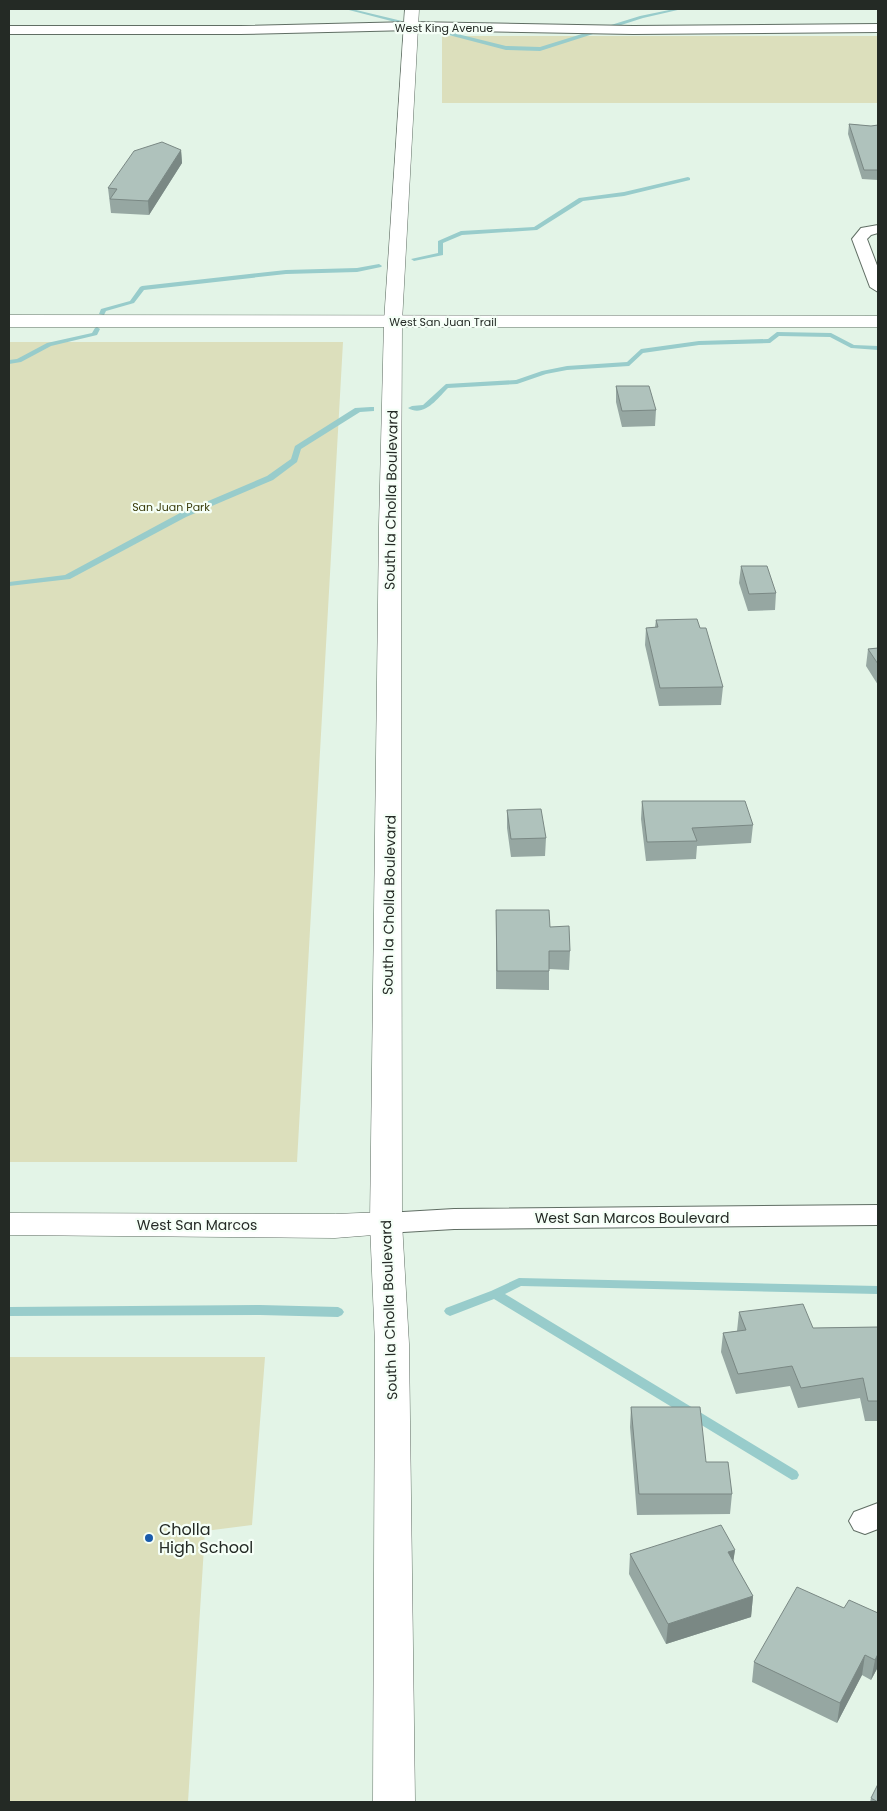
<svg xmlns="http://www.w3.org/2000/svg" width="887" height="1811" font-family="Poppins,sans-serif">
<style>
.green{fill:#dcdfbc}
.lines{fill:none;stroke-linecap:round;stroke-linejoin:round}
.stream{fill:#98cccb;fill-rule:evenodd}
.minor-casing{stroke:#606e64;stroke-width:2}
.tertiary-casing{stroke:#606e64;stroke-width:1}
.secondary-casing{stroke:#606e64;stroke-width:1}
.minor{fill:#fff;fill-rule:evenodd}
.tertiary{fill:#fff;fill-rule:evenodd}
.secondary{fill:#fff;fill-rule:evenodd}
.wall{fill:#96a7a2}
.shaded-wall{fill:#7a8884}
.building{fill:#afc2bc;stroke:#7a8884}
.poi-dot{fill:#1a5bab;stroke:#f5fff7;stroke-width:2}
.labels{text-anchor:middle;dominant-baseline:central;stroke-width:4.5;stroke-linejoin:round;paint-order:stroke}
.far-street-label{font-size:11px;fill:#242a25;stroke:#f5fff7}
.far-park-label{font-size:11px;fill:#3b3d0c;stroke:#f5fff7}
.street-label{font-size:14px;fill:#242a25;stroke:#f5fff7}
.near-poi-label{font-size:16px;fill:#242a25;stroke:#f5fff7;text-anchor:start}
</style>
<rect width="100%" height="100%" fill="#e3f4e7"/>
<!-- green -->
<path class="green" d="M 442,36 L 878,36 L 878,103 L 442,103 Z
M 9,342 L 343,342 L 297,1162 L 9,1162 Z
M 9,1357 L 265,1357 L 252,1525 L 205,1531 L 188,1802 L 9,1802 Z"/>
<g class="lines">
<!-- stream -->
<path class="stream" d="M 345,9 L 352,9 L 402,21 L 399,23 Z
M 674,9 L 682,9 L 643,18 L 540,51 L 506,50 L 422,28 L 425,26 L 506,46 L 540,47 L 640,16 Z
M 688,177 L 690,178 L 690,180 L 624,196 L 583,201 L 537,230 L 462,235 L 443,243 L 443,255 L 414,261 L 411,259 L 438,253 L 438,241 L 461,231 L 534,227 L 579,198 L 624,192 Z
M 379,264 L 382,266 L 381,267 L 357,272 L 286,274 L 144,290 L 134,303 L 106,311 L 104,315 L 99,314 L 101,309 L 130,301 L 140,287 L 142,286 L 286,270 L 357,268 Z
M 97,327 L 100,329 L 97,335 L 51,346 L 21,362 L 9,364 L 9,360 L 17,359 L 47,343 L 92,333 L 95,328 Z
M 777,332 L 831,333 L 854,345 L 878,346 L 878,350 L 851,348 L 830,337 L 779,336 L 770,343 L 699,345 L 643,353 L 629,366 L 567,370 L 546,374 L 517,384 L 448,388 C 438,398 424,418 408,408 L 412,406 L 423,405 L 446,384 L 516,380 L 542,371 L 567,366 L 627,362 L 641,349 L 699,341 L 768,339 Z
M 371,407 L 374,407 L 374,411 L 360,412 L 301,449 L 297,462 L 273,480 L 186,517 L 70,579 L 9,586 L 9,582 L 65,575 L 180,513 L 267,476 L 291,459 L 295,446 L 355,408 Z
M 519,1278 L 878,1286 L 878,1294 L 521,1286 L 505,1294 L 797,1471 L 799,1475 L 797,1479 L 792,1480 L 494,1299 L 450,1316 L 446,1314 L 444,1311 L 446,1308 L 491,1291 Z
M 260,1305 L 338,1307 L 342,1309 L 344,1312 L 342,1315 L 338,1317 L 260,1315 L 9,1316 L 9,1307 Z"/>
<defs>
<path id="minor" d="M 412,22 L 633,26 L 878,24 L 878,32 L 633,34 L 412,30 L 240,34 L 9,34 L 9,26 L 240,26 Z
M 878,225 L 878,233 L 871,235 L 867,239 L 878,268 L 878,292 L 870,287 L 852,239 L 861,228 Z
M 878,1205 L 878,1225 L 454,1229 L 386,1233 L 376,1230 L 372,1223 L 376,1216 L 386,1213 L 454,1209 Z
M 878,1503 L 878,1529 L 865,1534 L 854,1530 L 849,1521 L 854,1512 Z"/>
<path id="tertiary" d="M 9,315 L 878,316 L 878,327 L 9,327 Z
M 386,1212 L 397,1215 L 402,1223 L 397,1231 L 386,1234 L 335,1238 L 9,1235 L 9,1213 L 335,1214 Z"/>
<path id="secondary" d="M 405,9 L 419,9 L 402,322 L 401,526 L 402,1223 L 409,1344 L 415,1802 L 373,1802 L 375,1344 L 370,1223 L 379,526 L 384,322 Z"/>
</defs>
<!-- minor casing -->
<use href="#minor" class="minor-casing"/>
<!-- tertiary casing -->
<use href="#tertiary" class="tertiary-casing"/>
<!-- secondary casing -->
<use href="#secondary" class="secondary-casing"/>
<!-- minor -->
<use href="#minor" class="minor"/>
<!-- tertiary -->
<use href="#tertiary" class="tertiary"/>
<!-- secondary -->
<use href="#secondary" class="secondary"/>
</g>
<!-- wall -->
<path class="wall" d="M 849,124 L 871,126 L 878,125 L 878,180 L 862,179 L 848,134 Z
M 181,150 L 182,163 L 149,215 L 111,213 L 108,188 Z
M 616,386 L 656,410 L 655,426 L 622,427 L 616,402 Z
M 741,566 L 776,593 L 775,610 L 748,611 L 739,583 Z
M 656,620 L 700,628 L 723,687 L 721,705 L 659,706 L 645,645 L 646,628 L 655,627 Z
M 878,648 L 878,685 L 866,666 L 868,649 Z
M 642,801 L 753,825 L 751,843 L 697,846 L 696,859 L 646,861 L 641,819 Z
M 507,810 L 546,838 L 545,856 L 511,857 L 507,828 Z
M 496,910 L 550,927 L 570,951 L 569,970 L 549,969 L 549,990 L 496,989 Z
M 739,1312 L 813,1328 L 878,1327 L 878,1421 L 865,1421 L 860,1398 L 798,1408 L 790,1386 L 736,1394 L 721,1352 L 723,1333 L 737,1331 Z
M 631,1407 L 706,1462 L 732,1494 L 730,1514 L 637,1515 L 630,1427 Z
M 735,1550 L 733,1561 L 753,1596 L 751,1617 L 666,1644 L 629,1574 L 630,1554 Z
M 844,1608 L 878,1613 L 878,1667 L 871,1680 L 862,1675 L 837,1723 L 752,1682 L 754,1662 Z
M 871,1798 L 878,1802 L 870,1802 Z"/>
<!-- shaded-wall -->
<path class="shaded-wall" d="M 181,150 L 182,163 L 149,215 L 148,201 Z
M 735,1550 L 732,1570 L 728,1552 Z
M 753,1596 L 751,1617 L 666,1644 L 668,1624 Z
M 878,1654 L 878,1667 L 871,1680 L 875,1660 Z
M 865,1655 L 862,1675 L 837,1723 L 840,1703 Z"/>
<!-- building -->
<path class="building" d="M 849,124 L 871,126 L 878,125 L 878,170 L 864,170 Z
M 162,142 L 181,150 L 148,201 L 110,199 L 117,189 L 108,188 L 134,151 Z
M 616,386 L 649,386 L 656,410 L 622,411 Z
M 741,566 L 767,566 L 776,593 L 749,594 Z
M 697,619 L 700,628 L 706,628 L 723,687 L 660,688 L 646,628 L 658,627 L 656,620 Z
M 878,648 L 878,664 L 868,649 Z
M 642,801 L 745,801 L 753,825 L 692,828 L 697,841 L 647,842 Z
M 541,809 L 546,838 L 511,839 L 507,810 Z
M 496,910 L 549,910 L 550,927 L 569,926 L 570,951 L 549,951 L 549,971 L 497,971 Z
M 803,1304 L 813,1328 L 878,1327 L 878,1401 L 868,1401 L 863,1378 L 801,1388 L 792,1366 L 738,1374 L 723,1333 L 746,1330 L 739,1312 Z
M 631,1407 L 700,1407 L 706,1462 L 728,1462 L 732,1494 L 639,1494 Z
M 721,1525 L 735,1550 L 728,1552 L 753,1596 L 668,1624 L 630,1554 Z
M 797,1587 L 844,1608 L 849,1600 L 878,1613 L 878,1654 L 875,1660 L 865,1655 L 840,1703 L 754,1662 Z
M 878,1784 L 878,1802 L 871,1798 Z"/>
<!-- markers -->
<circle class="poi-dot" cx="149" cy="1538" r="5"/>
<g class="labels">
<!-- far-street labels -->
<g class="far-street-label">
<text x="444" y="28">West King Avenue</text>
<text x="443" y="322">West San Juan Trail</text>
</g>
<!-- far-park labels -->
<g class="far-park-label">
<text x="171" y="507">San Juan Park</text>
</g>
<!-- street labels -->
<g class="street-label">
<text transform="translate(391 500) rotate(-89)">South la Cholla Boulevard</text>
<text transform="translate(389 905) rotate(-89)">South la Cholla Boulevard</text>
<text x="632" y="1218">West San Marcos Boulevard</text>
<text x="197" y="1225">West San Marcos</text>
<text transform="translate(389 1310) rotate(-92)">South la Cholla Boulevard</text>
</g>
<!-- near-poi labels -->
<g class="near-poi-label">
<text x="159" y="1529">Cholla<tspan x="159" dy="18">High School</tspan></text>
</g>
</g>
<!-- border -->
<rect width="887" height="1811" fill="none" stroke="#242a25" stroke-width="20"/>
</svg>
